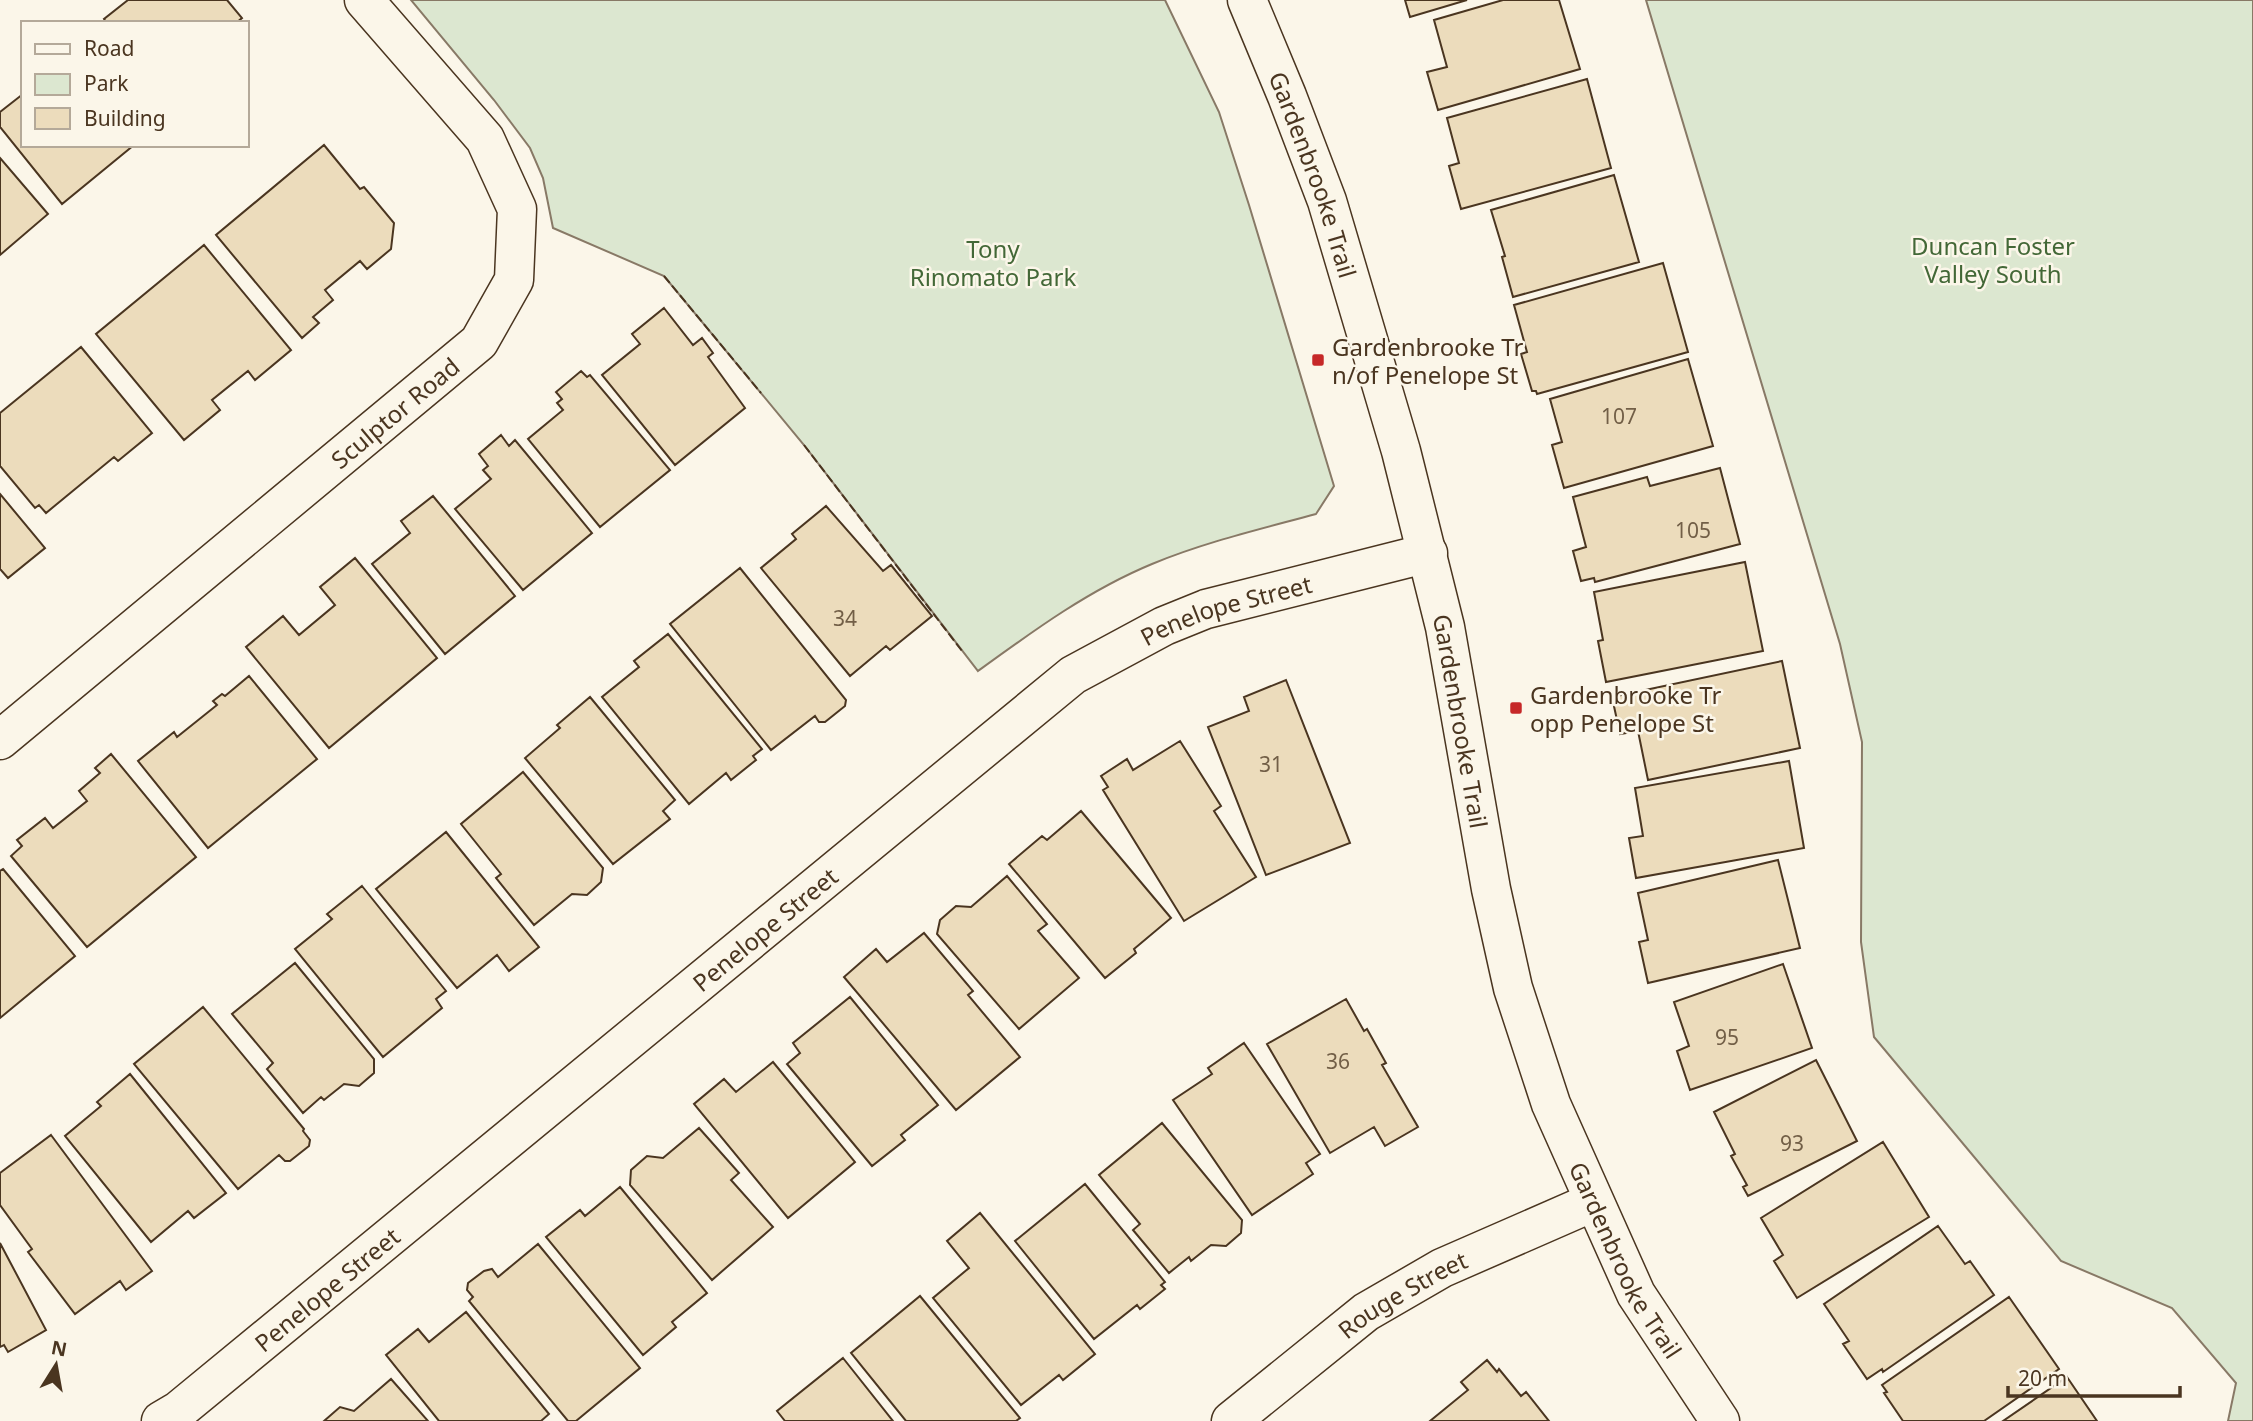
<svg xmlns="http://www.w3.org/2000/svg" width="2253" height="1421" font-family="'Noto Sans',sans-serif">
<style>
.green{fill:#dce7d0;stroke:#887966;stroke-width:2}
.building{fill:#ecdcbc;stroke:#4a3520;stroke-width:2}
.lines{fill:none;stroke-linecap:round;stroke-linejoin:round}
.minor-casing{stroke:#4a3520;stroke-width:41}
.tertiary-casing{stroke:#4a3520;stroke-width:41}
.minor{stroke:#fbf6e9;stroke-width:38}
.tertiary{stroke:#fbf6e9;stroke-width:38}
.fence{stroke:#4a3520;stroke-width:2;stroke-dasharray:9 3.5;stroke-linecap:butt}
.poi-dot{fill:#c62828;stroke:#fbf6e9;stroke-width:2.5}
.labels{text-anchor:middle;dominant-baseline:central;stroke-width:5;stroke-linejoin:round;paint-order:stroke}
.number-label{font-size:21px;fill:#725f47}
.street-label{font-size:24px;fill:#4a3520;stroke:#fbf6e9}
.park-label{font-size:24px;fill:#436837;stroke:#fbf6e9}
.poi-label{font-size:24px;fill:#4a3520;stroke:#fbf6e9;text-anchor:start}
</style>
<rect width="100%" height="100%" fill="#fbf6e9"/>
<!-- green -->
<path class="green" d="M 411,0 L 1165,0 L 1219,112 L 1249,205 L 1334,486 L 1316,514 C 1261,529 1205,542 1152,564 C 1089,590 1033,631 978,671 L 804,445 L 664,276 L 553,228 L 543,178 L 530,148 L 494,100 Z
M 1646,0 L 2253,0 L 2253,1421 L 2228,1421 L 2236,1383 L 2172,1308 L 2061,1261 L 1874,1037 L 1861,942 L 1862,742 L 1840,644 Z"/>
<!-- building -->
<path class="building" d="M 128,0 L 227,0 L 242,18 L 236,23 L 107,23 L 104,19 Z
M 1405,0 L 1467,0 L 1410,17 Z
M 1503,0 L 1559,0 L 1580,69 L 1438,110 L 1427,72 L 1447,67 L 1434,20 Z
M 1587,79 L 1611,168 L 1461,209 L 1449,166 L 1459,163 L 1447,118 Z
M 23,94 L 23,145 L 134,145 L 62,204 L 0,127 L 0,112 Z
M 324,145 L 360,189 L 364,187 L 394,223 L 391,249 L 367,269 L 360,261 L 325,290 L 333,300 L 313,317 L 319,323 L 302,338 L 216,235 Z
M 0,158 L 48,214 L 0,255 Z
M 1614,175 L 1639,262 L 1513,297 L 1502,257 L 1505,256 L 1491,210 Z
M 204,245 L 291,350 L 255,380 L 248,371 L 212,400 L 220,410 L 184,440 L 96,334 Z
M 1663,263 L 1688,352 L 1537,394 L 1536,391 L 1532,391 L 1521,354 L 1527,352 L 1514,305 Z
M 664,308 L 693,345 L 702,338 L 713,353 L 708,357 L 745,408 L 675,465 L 602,375 L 640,344 L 632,334 Z
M 81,347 L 152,433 L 118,461 L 114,457 L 46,513 L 39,505 L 35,508 L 0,466 L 0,413 Z
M 1688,359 L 1713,446 L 1564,488 L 1552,445 L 1562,442 L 1550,399 Z
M 581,371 L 587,377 L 590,375 L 670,470 L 600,527 L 528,439 L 563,410 L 557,403 L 562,399 L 556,392 Z
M 501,435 L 509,446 L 515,440 L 592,533 L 523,590 L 455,509 L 491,479 L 483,470 L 488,466 L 479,454 Z
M 1720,468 L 1740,544 L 1595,582 L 1594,578 L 1581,581 L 1573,551 L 1586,547 L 1573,497 L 1647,477 L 1650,486 Z
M 0,494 L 45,548 L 8,578 L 0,569 Z
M 433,496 L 515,596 L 445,654 L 372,564 L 410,533 L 401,521 Z
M 826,506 L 883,571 L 891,565 L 932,616 L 890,650 L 886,646 L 850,676 L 761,568 L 796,539 L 792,534 Z
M 355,558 L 437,658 L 329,748 L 246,647 L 283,616 L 299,635 L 335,605 L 320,587 Z
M 1745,562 L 1763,651 L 1606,682 L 1598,641 L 1603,640 L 1594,592 Z
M 740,568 L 846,700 L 845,706 L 825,722 L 819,722 L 815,716 L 771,750 L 670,624 Z
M 668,634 L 762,749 L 753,756 L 756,760 L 731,780 L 726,773 L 689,804 L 602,697 L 639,667 L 634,661 Z
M 1782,661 L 1800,748 L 1648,780 L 1638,731 L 1620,734 L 1612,697 Z
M 249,676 L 317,759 L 208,848 L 138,761 L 174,732 L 177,737 L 217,705 L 213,701 L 222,694 L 225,696 Z
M 1286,680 L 1350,843 L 1266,875 L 1208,727 L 1249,711 L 1244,697 Z
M 590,697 L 675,800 L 663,811 L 670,819 L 613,864 L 525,758 L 560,728 L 557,725 Z
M 1180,741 L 1221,806 L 1214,811 L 1256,877 L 1184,921 L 1103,790 L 1108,787 L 1101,776 L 1127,759 L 1133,770 Z
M 111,754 L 196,857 L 87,947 L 11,856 L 22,846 L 17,840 L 45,818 L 53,828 L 87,801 L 79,791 L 100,773 L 95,768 Z
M 1789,761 L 1804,848 L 1636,878 L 1629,838 L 1643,836 L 1635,788 Z
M 523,772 L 603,868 L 601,882 L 587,895 L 572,894 L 534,925 L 496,878 L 501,874 L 461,824 Z
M 1081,811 L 1171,918 L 1134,949 L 1136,953 L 1105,978 L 1009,864 L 1042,836 L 1047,840 Z
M 446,832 L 539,947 L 509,971 L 497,955 L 457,988 L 376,889 Z
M 1778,860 L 1800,948 L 1648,983 L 1639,942 L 1648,940 L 1638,893 Z
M 3,869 L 75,956 L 0,1018 L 0,871 Z
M 1007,876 L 1047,924 L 1038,931 L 1079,978 L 1019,1029 L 937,934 L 940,920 L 956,906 L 971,907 Z
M 362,886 L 446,991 L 436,999 L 442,1008 L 383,1057 L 295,949 L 332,919 L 327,914 Z
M 924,933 L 973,991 L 968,995 L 1020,1057 L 956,1110 L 844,977 L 876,949 L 887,962 Z
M 295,963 L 374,1059 L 374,1073 L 359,1086 L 344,1084 L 324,1100 L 321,1097 L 303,1113 L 267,1069 L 273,1063 L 232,1014 Z
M 1783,964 L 1812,1048 L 1690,1090 L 1677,1051 L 1689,1046 L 1674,1002 Z
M 850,997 L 938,1105 L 901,1135 L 905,1140 L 872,1166 L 787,1064 L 800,1053 L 793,1043 Z
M 1346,999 L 1364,1031 L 1367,1029 L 1386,1063 L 1382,1065 L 1418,1127 L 1385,1146 L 1374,1127 L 1330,1153 L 1267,1044 Z
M 203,1007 L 304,1129 L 303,1131 L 310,1140 L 309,1146 L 290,1161 L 285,1161 L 279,1155 L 238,1189 L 134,1064 Z
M 1244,1043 L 1320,1154 L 1306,1163 L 1313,1174 L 1252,1215 L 1173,1100 L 1212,1074 L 1208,1068 Z
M 1816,1060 L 1857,1141 L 1748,1196 L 1743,1187 L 1747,1185 L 1731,1156 L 1735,1154 L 1714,1112 Z
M 773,1062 L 855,1162 L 788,1218 L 694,1104 L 724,1079 L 736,1092 Z
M 130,1074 L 226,1193 L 194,1218 L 188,1211 L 151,1242 L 65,1136 L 101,1106 L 97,1102 Z
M 1162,1123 L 1242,1220 L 1241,1233 L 1226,1246 L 1211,1245 L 1191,1261 L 1189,1257 L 1169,1273 L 1133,1230 L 1140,1224 L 1099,1175 Z
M 699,1128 L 739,1173 L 731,1180 L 773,1227 L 712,1280 L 630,1185 L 631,1170 L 647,1156 L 663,1158 Z
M 51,1135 L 152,1271 L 126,1290 L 120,1281 L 75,1314 L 28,1252 L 32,1249 L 0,1205 L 0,1173 Z
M 1883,1142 L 1929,1217 L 1797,1298 L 1774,1261 L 1783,1255 L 1761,1218 Z
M 1085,1184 L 1165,1282 L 1161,1285 L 1165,1289 L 1140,1309 L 1137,1305 L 1094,1339 L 1015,1241 Z
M 620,1187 L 707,1293 L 672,1322 L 676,1327 L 643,1355 L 546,1237 L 580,1210 L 585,1216 Z
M 980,1213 L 1095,1354 L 1063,1380 L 1059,1375 L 1021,1405 L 933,1298 L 969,1268 L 947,1241 Z
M 1938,1226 L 1965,1264 L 1970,1261 L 1994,1295 L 1883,1372 L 1882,1369 L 1867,1379 L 1843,1344 L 1849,1341 L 1824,1304 Z
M 0,1243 L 46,1330 L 8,1352 L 4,1345 L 0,1347 Z
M 538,1244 L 640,1368 L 576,1421 L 568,1421 L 469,1301 L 473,1297 L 467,1290 L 468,1283 L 484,1271 L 492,1269 L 498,1277 Z
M 920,1296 L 1020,1418 L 1016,1421 L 906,1421 L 851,1353 Z
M 2009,1297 L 2059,1369 L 1984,1421 L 1903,1421 L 1884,1393 L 1887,1392 L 1882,1385 Z
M 466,1312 L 549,1414 L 541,1421 L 439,1421 L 386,1355 L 418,1329 L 429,1342 Z
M 843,1358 L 893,1421 L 785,1421 L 777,1411 Z
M 1487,1360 L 1497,1372 L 1499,1369 L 1521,1396 L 1526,1392 L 1549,1421 L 1430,1421 L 1468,1390 L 1461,1382 Z
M 2067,1377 L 2097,1421 L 2003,1421 Z
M 391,1379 L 428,1421 L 324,1421 L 340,1407 L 354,1411 Z"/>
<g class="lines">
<defs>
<g id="minor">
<path id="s1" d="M 0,740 L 479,342 L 514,280 L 517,209 L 485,139 L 364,0"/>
<path id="s2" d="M 161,1421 L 178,1411 L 1073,675 L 1164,626 L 1206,609 L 1428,553"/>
<path id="s3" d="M 1231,1421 L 1366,1312 L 1442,1268 L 1593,1202"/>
</g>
<g id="tertiary">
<path id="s4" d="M 1247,0 L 1287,96 L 1327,201 L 1401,451 L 1445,627 L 1491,889 L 1513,988 L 1551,1104 L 1636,1294 L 1720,1421"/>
</g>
</defs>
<!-- minor casing -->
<use href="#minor" class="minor-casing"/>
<!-- tertiary casing -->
<use href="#tertiary" class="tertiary-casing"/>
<!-- minor -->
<use href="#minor" class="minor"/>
<!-- tertiary -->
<use href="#tertiary" class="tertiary"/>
<!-- fence -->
<path class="fence" d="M 664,276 L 761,393
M 804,445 L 962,651"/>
</g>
<!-- markers -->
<g class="poi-dot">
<rect x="1311" y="353" width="14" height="14" rx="3.5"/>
<rect x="1509" y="701" width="14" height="14" rx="3.5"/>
</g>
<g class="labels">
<!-- number labels -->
<g class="number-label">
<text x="1619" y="416">107</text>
<text x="1693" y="530">105</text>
<text x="845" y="618">34</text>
<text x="1271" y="764">31</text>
<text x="1727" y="1037">95</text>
<text x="1338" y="1061">36</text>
<text x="1792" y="1143">93</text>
</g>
<!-- street labels -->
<g class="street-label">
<text stroke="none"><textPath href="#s4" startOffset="187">Gardenbrooke Trail</textPath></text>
<text stroke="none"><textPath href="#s1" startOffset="513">Sculptor Road</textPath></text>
<text stroke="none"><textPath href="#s2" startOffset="1346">Penelope Street</textPath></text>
<text stroke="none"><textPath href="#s4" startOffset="754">Gardenbrooke Trail</textPath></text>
<text stroke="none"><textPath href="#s2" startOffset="779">Penelope Street</textPath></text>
<text stroke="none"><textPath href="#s4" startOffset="1321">Gardenbrooke Trail</textPath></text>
<text stroke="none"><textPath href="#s2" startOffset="212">Penelope Street</textPath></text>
<text stroke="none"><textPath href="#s3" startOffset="214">Rouge Street</textPath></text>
</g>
<!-- park labels -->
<g class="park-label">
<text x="1993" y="245">Duncan Foster<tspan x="1993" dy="28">Valley South</tspan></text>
<text x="993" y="248">Tony<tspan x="993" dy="28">Rinomato Park</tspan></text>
</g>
<!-- poi labels -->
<g class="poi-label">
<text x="1332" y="346">Gardenbrooke Tr<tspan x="1332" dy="28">n/of Penelope St</tspan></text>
<text x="1530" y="694">Gardenbrooke Tr<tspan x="1530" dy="28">opp Penelope St</tspan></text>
</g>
</g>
<!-- legend -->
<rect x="21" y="21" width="228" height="126" fill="#fbf6e9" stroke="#b4a999" stroke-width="2"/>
<rect x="35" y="44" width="35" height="10" fill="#fbf6e9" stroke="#b4a999" stroke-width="2"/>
<text x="84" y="56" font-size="21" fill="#4a3520">Road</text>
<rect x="35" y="74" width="35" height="21" fill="#dce7d0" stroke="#b4a999" stroke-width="2"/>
<text x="84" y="91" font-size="21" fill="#4a3520">Park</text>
<rect x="35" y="108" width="35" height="21" fill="#ecdcbc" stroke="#b4a999" stroke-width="2"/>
<text x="84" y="126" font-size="21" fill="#4a3520">Building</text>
<!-- north arrow -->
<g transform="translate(56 1365) rotate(11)" stroke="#fbf6e9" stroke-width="5" paint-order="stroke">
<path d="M0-5L12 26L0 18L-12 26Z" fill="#4a3520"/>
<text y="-10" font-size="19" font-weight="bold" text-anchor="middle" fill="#4a3520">N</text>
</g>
<!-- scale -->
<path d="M2008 1386v10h172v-10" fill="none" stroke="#4a3520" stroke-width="3.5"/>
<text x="2018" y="1386" font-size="21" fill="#4a3520" stroke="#fbf6e9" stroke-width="5" paint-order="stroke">20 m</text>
</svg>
